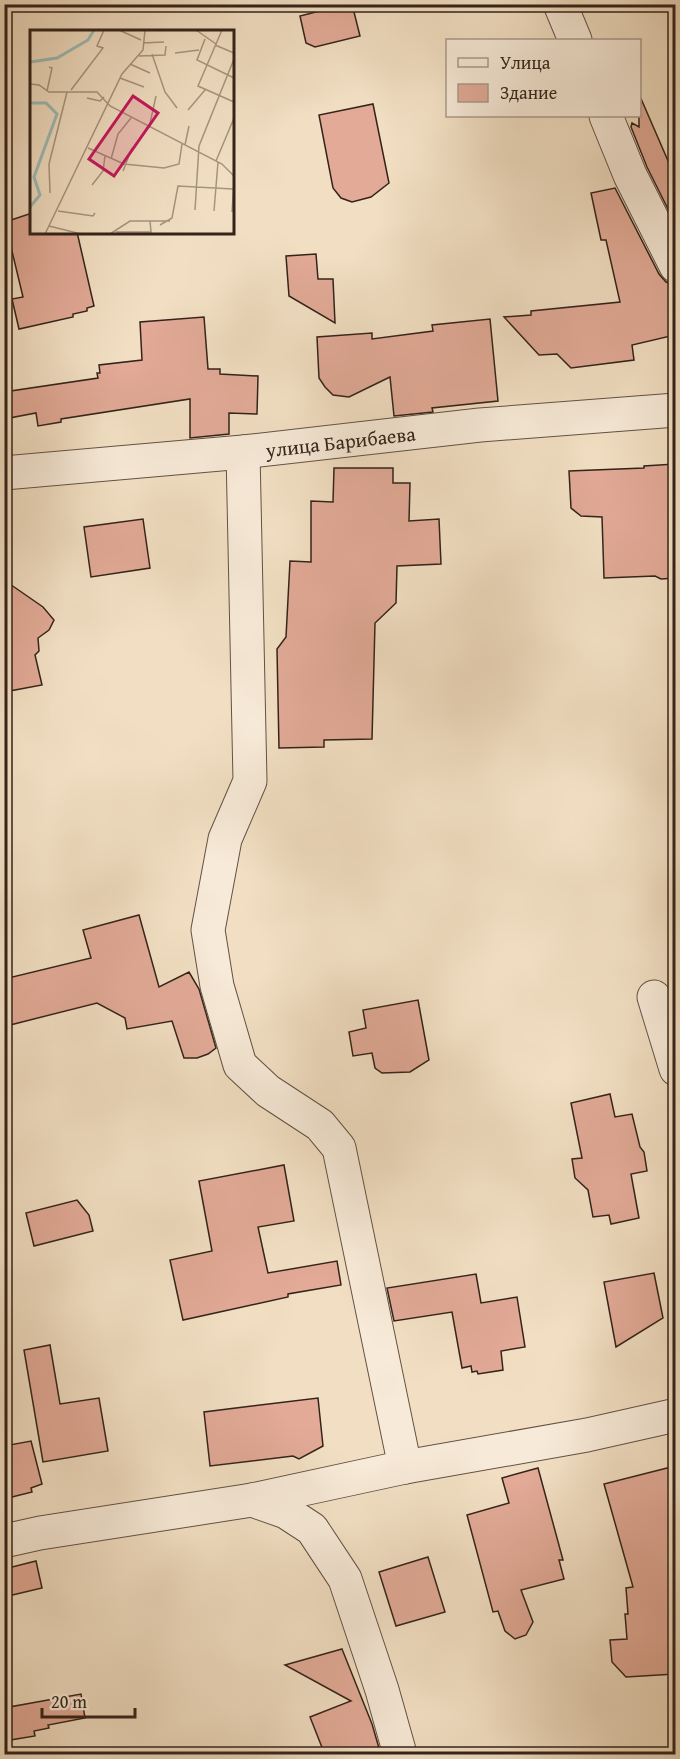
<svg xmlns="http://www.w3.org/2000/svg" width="680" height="1759" font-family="'Gentium Book Plus',serif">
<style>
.building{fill:#e2aa97;stroke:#33231a;stroke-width:1.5}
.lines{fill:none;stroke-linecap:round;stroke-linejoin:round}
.minor-casing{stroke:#635244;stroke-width:35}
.minor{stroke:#f7ead8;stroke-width:33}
.labels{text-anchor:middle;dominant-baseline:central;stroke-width:4.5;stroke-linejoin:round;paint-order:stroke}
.street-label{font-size:20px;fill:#33231a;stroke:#f7ead8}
.inset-river{fill:none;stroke:#9cbcb8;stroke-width:3}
.inset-road{fill:none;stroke:#a6947f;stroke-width:1.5}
.view{fill:#c2185b;fill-opacity:0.15;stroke:#c2185b;stroke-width:3}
.inset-edge{fill:none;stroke:#33231a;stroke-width:3}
</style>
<rect width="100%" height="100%" fill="#f2dfc3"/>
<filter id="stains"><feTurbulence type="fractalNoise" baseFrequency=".00333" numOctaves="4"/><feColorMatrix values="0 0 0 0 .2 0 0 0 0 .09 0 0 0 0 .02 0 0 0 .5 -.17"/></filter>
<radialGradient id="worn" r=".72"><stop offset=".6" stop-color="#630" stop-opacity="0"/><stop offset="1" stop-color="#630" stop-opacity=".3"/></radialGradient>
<!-- building -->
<path class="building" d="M 347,4 L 352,4 L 360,36 L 315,47 L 306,43 L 300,16 Z
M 639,94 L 675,177 L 675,223 L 647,167 L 631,127 L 632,123 L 639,127 Z
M 373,104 L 389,183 L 371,197 L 352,202 L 341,198 L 333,188 L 319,115 Z
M 615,188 L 659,274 L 666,282 L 675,285 L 675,335 L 632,345 L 634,360 L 571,368 L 557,354 L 539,355 L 504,317 L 531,315 L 531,311 L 620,302 L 606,240 L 601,240 L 591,193 Z
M 32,213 L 32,232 L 77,232 L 94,306 L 87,308 L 87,311 L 73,314 L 73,317 L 19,329 L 12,299 L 23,297 L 5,222 Z
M 316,254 L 318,279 L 333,279 L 335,323 L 289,296 L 286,256 Z
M 204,317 L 208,369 L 220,369 L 220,374 L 258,376 L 257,414 L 229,413 L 229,434 L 190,438 L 190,399 L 61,419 L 61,422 L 38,426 L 36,413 L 4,419 L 4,392 L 98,378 L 97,373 L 100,373 L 99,365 L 142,360 L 140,322 Z
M 490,319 L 498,401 L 432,408 L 433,412 L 394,416 L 390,377 L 349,397 L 333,395 L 325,387 L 319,378 L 317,337 L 372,333 L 372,339 L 433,331 L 432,325 Z
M 675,464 L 675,578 L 661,579 L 655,576 L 604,578 L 602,517 L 581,516 L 571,508 L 569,471 L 644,468 L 644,466 Z
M 334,468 L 393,468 L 393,483 L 410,483 L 409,521 L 439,519 L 441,564 L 397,566 L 396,603 L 375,623 L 372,739 L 324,740 L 324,747 L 279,748 L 277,649 L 286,637 L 290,561 L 311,562 L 311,501 L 333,502 Z
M 143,519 L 150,568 L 91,577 L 84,527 Z
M 4,580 L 43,607 L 54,620 L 49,630 L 38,638 L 39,651 L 35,655 L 42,685 L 4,692 Z
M 139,915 L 159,987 L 189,972 L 199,989 L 216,1048 L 208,1054 L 197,1058 L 184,1058 L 172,1021 L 127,1029 L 125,1018 L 97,1003 L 10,1025 L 4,1003 L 4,979 L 91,958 L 83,930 Z
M 418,1000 L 429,1060 L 410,1072 L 382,1073 L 375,1068 L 372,1053 L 353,1056 L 349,1032 L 366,1028 L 363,1010 Z
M 610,1094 L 615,1117 L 632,1114 L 640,1147 L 644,1152 L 647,1171 L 631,1174 L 639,1218 L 611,1224 L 609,1215 L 593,1217 L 588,1190 L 575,1178 L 572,1159 L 582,1158 L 571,1103 Z
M 284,1165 L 294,1221 L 258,1227 L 268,1273 L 337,1261 L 341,1285 L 288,1294 L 288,1297 L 183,1320 L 170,1260 L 212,1251 L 199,1181 Z
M 77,1200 L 89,1215 L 93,1231 L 34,1246 L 26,1213 Z
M 654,1273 L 663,1318 L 616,1347 L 604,1282 Z
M 476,1274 L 481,1303 L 517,1297 L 525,1347 L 501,1351 L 503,1370 L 478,1374 L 477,1371 L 472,1372 L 471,1366 L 462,1368 L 452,1312 L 394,1321 L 387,1288 Z
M 50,1345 L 60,1404 L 99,1398 L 108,1451 L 43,1462 L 24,1350 Z
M 318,1398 L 323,1446 L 299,1459 L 293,1456 L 210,1466 L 204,1412 Z
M 31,1441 L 42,1484 L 31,1488 L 32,1492 L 4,1499 L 4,1446 Z
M 675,1466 L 675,1674 L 626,1677 L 612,1662 L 610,1640 L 627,1639 L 625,1614 L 628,1614 L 626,1588 L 633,1587 L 604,1484 Z
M 538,1468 L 563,1560 L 559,1560 L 564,1579 L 521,1590 L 533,1622 L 526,1635 L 515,1639 L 505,1631 L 498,1611 L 493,1612 L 467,1515 L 509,1503 L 502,1478 Z
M 428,1557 L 445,1612 L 396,1626 L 379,1572 Z
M 36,1561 L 42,1588 L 4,1597 L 4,1569 Z
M 342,1649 L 372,1724 L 381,1755 L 325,1755 L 310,1717 L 351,1701 L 285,1665 Z
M 81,1694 L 85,1718 L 48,1725 L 49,1728 L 34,1731 L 35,1736 L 4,1741 L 4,1708 Z"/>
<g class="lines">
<defs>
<g id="minor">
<path d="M 560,4 L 575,40"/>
<path d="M 606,116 L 630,175 L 676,266"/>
<path d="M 243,452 L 250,781 L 225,839 L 208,930 L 217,986 L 240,1065 L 268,1091 L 320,1125 L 339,1148 L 405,1467"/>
<path id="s1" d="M 4,473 L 243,452 L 480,425 L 676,410"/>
<path d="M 654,997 L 676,1069"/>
<path d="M 252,1500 L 286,1512 L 312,1529 L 345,1579 L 382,1690 L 400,1754"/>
<path d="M 4,1541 L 40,1533 L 252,1500 L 405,1467 L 587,1435 L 676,1415"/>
</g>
</defs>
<!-- minor casing -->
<use href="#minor" class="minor-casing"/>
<!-- minor -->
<use href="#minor" class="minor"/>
</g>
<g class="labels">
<!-- street labels -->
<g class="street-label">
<text stroke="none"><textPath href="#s1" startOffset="338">улица Барибаева</textPath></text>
</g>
</g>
<!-- overview -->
<g transform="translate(30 30)">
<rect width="204" height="204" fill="#f2dfc3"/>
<path class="inset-river" d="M 0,32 L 27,28 L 58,10 L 64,0M 0,73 L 16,73 L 27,84 L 4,147 L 10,165 L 0,177"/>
<path class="inset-road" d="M 89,0 L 111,10M 166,0 L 186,14M 192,0 L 168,56 L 204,72M 175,9 L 167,30 L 204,48M 113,13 L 134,12M 185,15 L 204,23M 145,23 L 169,20M 122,24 L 135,62 L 147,78M 109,26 L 135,25 L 136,16M 100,34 L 120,43M 90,48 L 114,57M 0,54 L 9,55 L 19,62 L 67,62 L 80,76 L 192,134 L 204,146M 41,60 L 73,18 L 67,16 L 74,0M 17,61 L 22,38 L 19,37M 57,68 L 70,71 L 74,67M 158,80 L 175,60M 119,98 L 126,66M 155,115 L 159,96M 58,118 L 94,134 L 134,138 L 149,134 L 152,114M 81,129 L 88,104 L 101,88M 186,131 L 204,88M 93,141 L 102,118M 62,155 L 73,141 L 75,126M 20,163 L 19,134 L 37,62M 165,180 L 169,116 L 204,29M 28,181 L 63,186 L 65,183M 184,181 L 188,132M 202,182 L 204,152M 130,195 L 142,188 L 148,156 L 203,159M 19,196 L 51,204M 86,202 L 121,202 L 120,191M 15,204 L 92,44 L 113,20 L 115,0M 80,204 L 100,191 L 140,191"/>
<path class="view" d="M 103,66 L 128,83 L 84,146 L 59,129 Z"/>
<rect width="204" height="204" class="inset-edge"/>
</g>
<!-- margin -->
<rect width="680" height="1759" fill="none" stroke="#f2dfc3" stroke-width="24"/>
<rect x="6" y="6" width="668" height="1747" fill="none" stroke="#33231a" stroke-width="3"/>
<rect x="12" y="12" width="656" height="1735" fill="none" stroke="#33231a" stroke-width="1.5"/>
<!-- legend -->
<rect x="446" y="39" width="195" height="78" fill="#f7ead8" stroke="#a99a8c" stroke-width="1.5"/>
<rect x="458" y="58" width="30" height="9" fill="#f7ead8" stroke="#a99a8c" stroke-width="1.5"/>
<text x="500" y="69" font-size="18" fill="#33231a">Улица</text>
<rect x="458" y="84" width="30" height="18" fill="#e2aa97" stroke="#a99a8c" stroke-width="1.5"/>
<text x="500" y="99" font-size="18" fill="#33231a">Здание</text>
<!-- scale -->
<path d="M42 1708v9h93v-9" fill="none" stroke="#33231a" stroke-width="3"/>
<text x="51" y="1708" font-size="18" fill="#33231a" stroke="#f7ead8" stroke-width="4.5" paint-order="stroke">20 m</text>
<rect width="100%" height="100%" filter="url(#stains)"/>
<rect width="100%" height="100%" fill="url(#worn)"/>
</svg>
